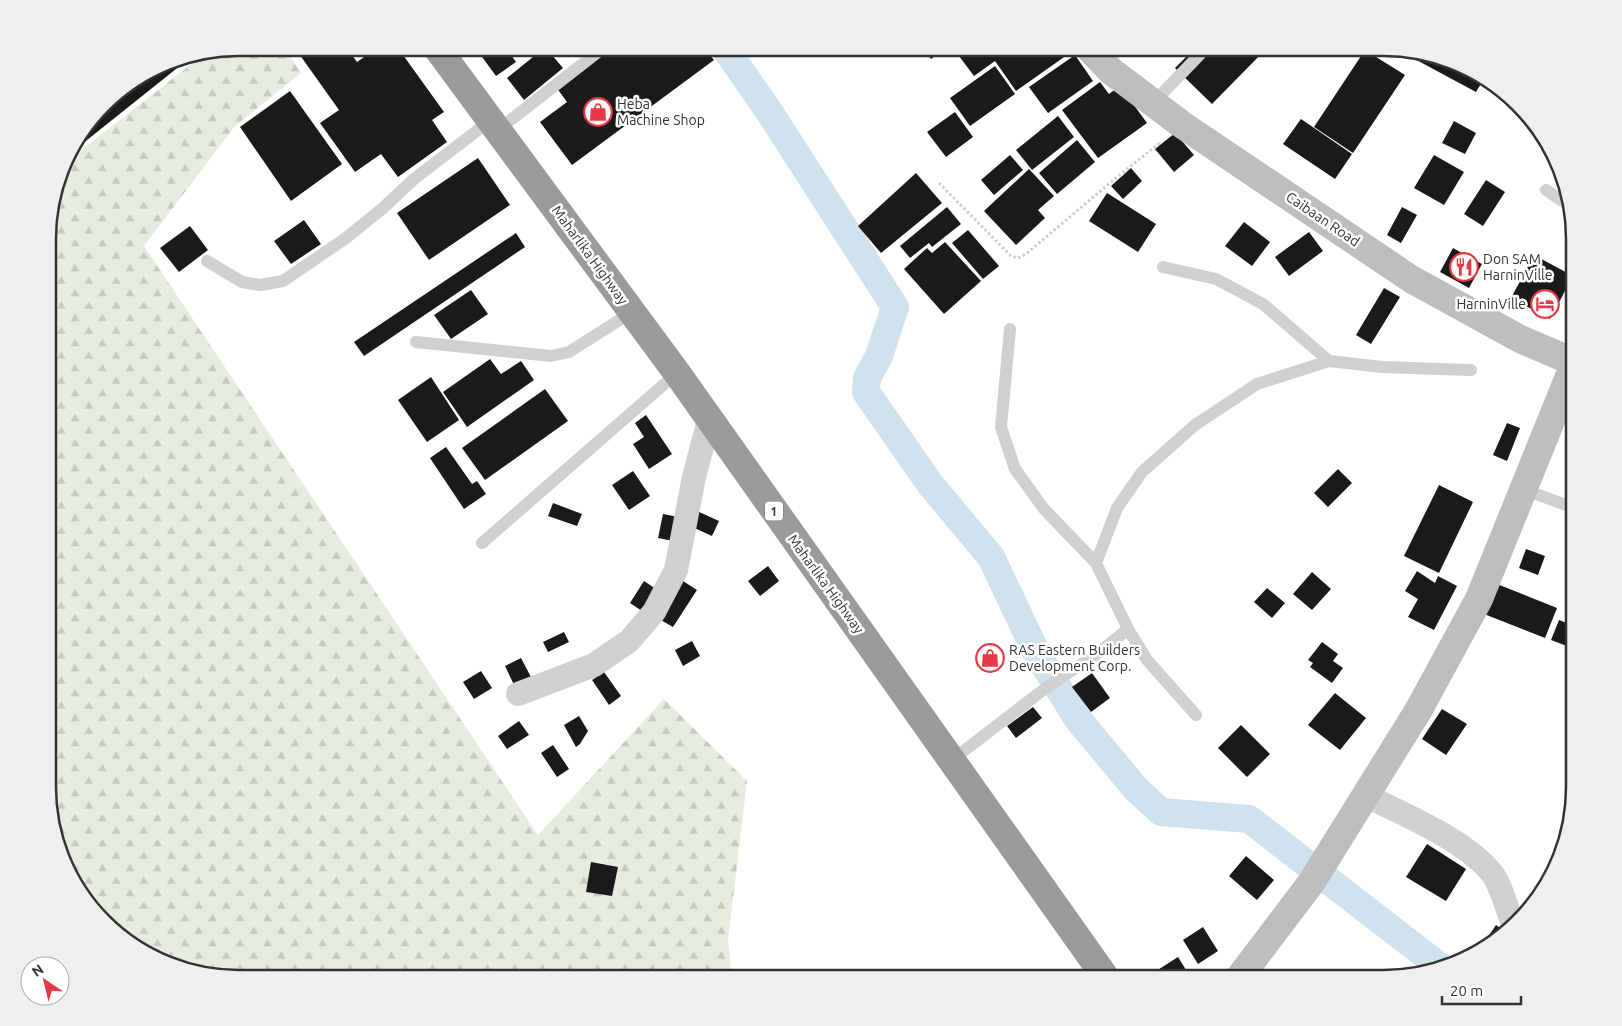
<svg xmlns="http://www.w3.org/2000/svg" width="1622" height="1026" font-family="Ubuntu,sans-serif">
<style>
.forest{fill:url(#forest-firs)}
.lines{fill:none;stroke-linecap:round;stroke-linejoin:round}
.canal{stroke:#cfe2ee;stroke-width:28}
.building{fill:#1a1a1a}
.path{stroke:#cdcdcd;stroke-width:3;stroke-dasharray:2.5 2.5;stroke-linecap:butt}
.lane{stroke:#d0d0d0;stroke-width:12}
.street{stroke:#d0d0d0;stroke-width:24}
.secondary{stroke:#bdbdbd;stroke-width:28}
.highway{stroke:#9a9a9a;stroke-width:28}
.labels{text-anchor:middle;dominant-baseline:central;stroke-width:5;stroke-linejoin:round;paint-order:stroke}
.shield{fill:#fff;stroke:#707070;stroke-width:1}
.shield-label{font-size:12px;font-weight:bold;fill:#333}
.poi-label{font-size:14px;fill:#333;stroke:#fff;text-anchor:start}
.street-label{font-size:14px;fill:#333;stroke:#fff}
.rim{fill:none;stroke:#333;stroke-width:2.5}
</style>
<defs>
<pattern id="forest-firs" width="22" height="20" patternUnits="userSpaceOnUse" patternTransform="scale(1.25)"><rect width="22" height="20" fill="#e6ecdf"/><path d="M5 1l3.5 6h-7zM16 11l3.5 6h-7z" fill="#c6cbc0"/></pattern>
</defs>
<rect width="100%" height="100%" fill="#fff"/>
<!-- forest -->
<path class="forest" d="M 239,48 L 285,48 L 301,73 L 235,126 L 144,246 L 538,835 L 664,699 L 747,781 L 728,941 L 732,978 L 239,978 L 189,972 L 133,946 L 73,883 L 49,812 L 49,214 L 65,163 L 204,54 Z"/>
<g class="lines">
<!-- canal -->
<path class="canal" d="M 725,48 L 770,113 L 895,307 L 879,356 L 867,378 L 866,392 L 930,484 L 991,557 L 1035,650 L 1077,718 L 1136,789 L 1161,812 L 1249,819 L 1438,965"/>
</g>
<!-- building -->
<path class="building" d="M 302,48 L 347,48 L 357,62 L 377,48 L 398,48 L 444,112 L 432,120 L 447,142 L 398,177 L 381,154 L 355,172 L 320,123 L 339,110 L 297,51 Z
M 480,48 L 506,48 L 516,62 L 496,76 L 477,50 Z
M 519,48 L 533,48 L 524,54 Z
M 544,48 L 546,48 L 563,68 L 524,100 L 507,78 Z
M 610,48 L 704,48 L 714,60 L 572,165 L 540,122 L 567,102 L 556,87 Z
M 922,48 L 946,48 L 931,59 Z
M 953,48 L 1061,48 L 1067,55 L 1016,91 L 995,61 L 974,76 Z
M 1195,48 L 1267,48 L 1212,104 L 1175,68 Z
M 1365,50 L 1405,75 L 1353,153 L 1314,127 Z
M 1398,50 L 1444,58 L 1485,77 L 1476,92 Z
M 1075,55 L 1093,81 L 1048,113 L 1029,87 Z
M 191,57 L 67,156 L 113,95 L 166,62 Z
M 995,66 L 1015,94 L 970,126 L 950,98 Z
M 1100,82 L 1109,94 L 1120,86 L 1147,123 L 1098,158 L 1062,110 Z
M 290,91 L 342,164 L 291,201 L 240,127 Z
M 955,112 L 973,137 L 946,157 L 927,132 Z
M 1058,116 L 1074,137 L 1032,170 L 1016,150 Z
M 1301,119 L 1352,154 L 1335,179 L 1283,144 Z
M 1454,121 L 1476,133 L 1465,154 L 1442,143 Z
M 1175,133 L 1194,155 L 1174,172 L 1155,149 Z
M 1077,140 L 1095,162 L 1057,194 L 1039,173 Z
M 1010,155 L 1023,170 L 994,195 L 981,180 Z
M 1434,155 L 1464,172 L 1444,205 L 1414,188 Z
M 478,158 L 510,205 L 429,260 L 397,213 Z
M 1131,168 L 1142,181 L 1123,199 L 1111,186 Z
M 1029,169 L 1054,196 L 1038,210 L 1045,218 L 1016,245 L 984,211 Z
M 916,173 L 942,203 L 881,253 L 858,226 Z
M 1486,180 L 1505,192 L 1483,226 L 1464,214 Z
M 1107,193 L 1156,224 L 1138,252 L 1089,221 Z
M 947,207 L 961,224 L 932,247 L 929,243 L 910,258 L 900,246 Z
M 1402,207 L 1417,215 L 1401,243 L 1387,235 Z
M 304,220 L 321,244 L 291,264 L 274,241 Z
M 1244,222 L 1270,242 L 1252,266 L 1225,246 Z
M 190,226 L 208,250 L 179,272 L 160,248 Z
M 968,230 L 999,266 L 983,279 L 952,243 Z
M 1309,232 L 1323,251 L 1289,276 L 1275,257 Z
M 516,233 L 525,247 L 364,356 L 354,342 Z
M 945,242 L 981,281 L 944,314 L 904,269 L 927,248 L 932,253 Z
M 1453,248 L 1482,264 L 1469,288 L 1440,272 Z
M 1534,255 L 1573,276 L 1550,319 L 1511,298 Z
M 1384,288 L 1400,297 L 1371,344 L 1356,335 Z
M 471,290 L 488,314 L 451,339 L 434,315 Z
M 490,359 L 501,374 L 521,361 L 534,380 L 467,427 L 443,392 Z
M 431,377 L 459,420 L 427,442 L 398,400 Z
M 545,389 L 568,421 L 485,480 L 462,448 Z
M 646,415 L 672,454 L 649,469 L 633,444 L 644,437 L 635,423 Z
M 1507,423 L 1520,428 L 1507,461 L 1493,455 Z
M 446,447 L 472,484 L 477,481 L 486,494 L 464,509 L 430,458 Z
M 1338,469 L 1352,483 L 1328,507 L 1314,493 Z
M 633,471 L 650,496 L 629,510 L 612,485 Z
M 1439,485 L 1473,502 L 1439,573 L 1404,556 Z
M 553,503 L 582,514 L 577,526 L 548,516 Z
M 697,511 L 719,521 L 712,536 L 690,526 Z
M 663,514 L 678,517 L 673,541 L 658,538 Z
M 1526,549 L 1545,556 L 1538,575 L 1519,568 Z
M 768,566 L 779,581 L 760,596 L 748,581 Z
M 1417,571 L 1435,583 L 1438,576 L 1457,586 L 1434,630 L 1408,617 L 1418,599 L 1405,591 Z
M 1312,572 L 1331,589 L 1312,610 L 1293,594 Z
M 644,581 L 659,591 L 645,613 L 630,603 Z
M 683,581 L 697,590 L 673,627 L 659,619 Z
M 1497,584 L 1557,608 L 1545,638 L 1484,614 Z
M 1267,588 L 1285,603 L 1272,618 L 1254,602 Z
M 1559,620 L 1574,626 L 1567,646 L 1551,640 Z
M 564,632 L 569,642 L 548,652 L 543,642 Z
M 692,641 L 700,656 L 683,666 L 675,650 Z
M 1322,642 L 1338,654 L 1333,661 L 1343,668 L 1332,683 L 1310,667 L 1313,663 L 1308,660 Z
M 521,658 L 532,679 L 515,687 L 505,666 Z
M 481,671 L 492,688 L 474,699 L 463,682 Z
M 604,672 L 621,696 L 609,705 L 592,680 Z
M 1092,673 L 1110,698 L 1091,712 L 1072,687 Z
M 1335,693 L 1366,718 L 1340,750 L 1308,725 Z
M 1033,707 L 1042,718 L 1016,738 L 1007,726 Z
M 1442,709 L 1467,724 L 1446,755 L 1422,739 Z
M 579,716 L 588,731 L 580,744 L 576,747 L 564,725 Z
M 519,721 L 529,735 L 507,749 L 498,736 Z
M 1241,725 L 1270,754 L 1247,777 L 1218,748 Z
M 553,745 L 569,769 L 557,777 L 541,753 Z
M 1427,844 L 1466,869 L 1446,901 L 1406,877 Z
M 1246,856 L 1274,880 L 1257,900 L 1229,876 Z
M 591,862 L 618,867 L 612,896 L 586,892 Z
M 1496,925 L 1503,930 L 1477,953 Z
M 1203,927 L 1218,951 L 1198,964 L 1183,940 Z
M 1178,957 L 1191,978 L 1157,978 L 1153,973 Z"/>
<g class="lines">
<!-- path -->
<path class="path" d="M 939,183 L 1011,256 L 1018,258 L 1026,254 L 1117,177 L 1161,142"/>
<!-- lane -->
<path class="lane" d="M 1154,102 L 1206,48
M 498,130 L 603,48
M 1546,190 L 1567,204
M 207,261 L 242,282 L 260,285 L 283,281 L 346,238 L 383,208 L 414,179 L 491,120
M 1163,267 L 1216,279 L 1263,304 L 1329,361
M 1010,329 L 1001,427 L 1015,469 L 1044,509 L 1096,563
M 416,342 L 551,356 L 569,352 L 632,312
M 1523,489 L 1574,508
M 482,543 L 677,373
M 1196,715 L 1147,660 L 1128,629 L 1096,563 L 1117,508 L 1142,472 L 1195,425 L 1257,384 L 1329,361 L 1382,367 L 1471,370
M 952,760 L 1047,687 L 1101,651 L 1128,629"/>
<!-- street -->
<path class="street" d="M 518,694 L 594,665 L 629,641 L 654,612 L 676,570 L 694,477 L 709,420
M 1365,795 C 1404,815 1462,838 1491,872 C 1501,884 1506,907 1512,921"/>
<!-- secondary -->
<path class="secondary" d="M 1089,48 L 1111,71 L 1181,124 L 1411,279 L 1520,339 L 1574,362
M 1239,978 L 1311,883 L 1418,711 L 1479,599 L 1574,364"/>
<!-- highway -->
<path class="highway" d="M 437,48 L 677,373 L 1106,978"/>
</g>
<!-- icons -->
<defs>
<symbol id="shop-ring" viewBox="-11 -11 22 22"><circle r="9.5" fill="#fff" stroke="#e63946" stroke-width="1.5"/><path d="M-5-2.5h2.3a2.7 3.5 0 0 1 5.4 0H5L5.5 6h-11ZM-1.5-2.5h3a1.5 2.3 0 0 0-3 0Z" fill="#e63946"/></symbol>
<symbol id="restaurant-ring" viewBox="-11 -11 22 22"><circle r="9.5" fill="#fff" stroke="#e63946" stroke-width="1.5"/><path d="M-5-6h1v4h1v-4h1v4h1v-4h1v5L-1.5 .5V6h-2V.5L-5-1ZM5-6V6H3V1.5H1.5Q1.5-4 5-6Z" fill="#e63946"/></symbol>
<symbol id="hotel-ring" viewBox="-11 -11 22 22"><circle r="9.5" fill="#fff" stroke="#e63946" stroke-width="1.5"/><path d="M-6-4.5h1.5V1H6V5H4.5V3h-9V5H-6ZM-4 0a1.8 1.8 0 1 1 3.6 0ZM.5 0V-2.5h3Q6-2.5 6 0Z" fill="#e63946"/></symbol>
</defs>
<g fill-rule="evenodd">
<use href="#shop-ring" x="582" y="96" width="32" height="32"/>
<use href="#restaurant-ring" x="1448" y="251" width="32" height="32"/>
<use href="#hotel-ring" x="1529" y="288" width="32" height="32"/>
<use href="#shop-ring" x="974" y="642" width="32" height="32"/>
</g>
<g class="labels">
<!-- shield labels -->
<rect class="shield" x="765" y="501.5" width="18" height="19" rx="4"/>
<g class="shield-label">
<text x="774" y="511">1</text>
</g>
<!-- poi labels -->
<g class="poi-label">
<text x="617" y="104">Heba<tspan x="617" dy="16">Machine Shop</tspan></text>
<text x="1483" y="259">Don SAM<tspan x="1483" dy="16">HarninVille</tspan></text>
<text x="1526" y="304" text-anchor="end">HarninVille</text>
<text x="1009" y="650">RAS Eastern Builders<tspan x="1009" dy="16">Development Corp.</tspan></text>
</g>
<!-- street labels -->
<g class="street-label">
<text transform="translate(1323 219) rotate(34)">Caibaan Road</text>
<text transform="translate(590 255) rotate(54)">Maharlika Highway</text>
<text transform="translate(826 584) rotate(54)">Maharlika Highway</text>
</g>
</g>
<!-- crop -->
<path d="M0 0H1622V1026H0ZM239 56H1383A183 183 0 0 1 1566 239V787A183 183 0 0 1 1383 970H239A183 183 0 0 1 56 787V239A183 183 0 0 1 239 56Z" fill="#efefef" fill-rule="evenodd"/>
<path class="rim" d="M239 56H1383A183 183 0 0 1 1566 239V787A183 183 0 0 1 1383 970H239A183 183 0 0 1 56 787V239A183 183 0 0 1 239 56Z"/>
<!-- north arrow -->
<g transform="translate(45 981) rotate(325)"><circle r="24" fill="#ffffff" stroke="#adadad"/>
<path d="M0-4L9 19L0 12L-9 19Z" fill="#e63946"/>
<text y="-8" font-size="14" font-weight="bold" text-anchor="middle" fill="#333333">N</text>
</g>
<!-- scale -->
<path d="M1442 996v8h79v-8" fill="none" stroke="#333333" stroke-width="2.5"/>
<text x="1450" y="996" font-size="15" fill="#333333" stroke="#ffffff" stroke-width="4" paint-order="stroke">20 m</text>
</svg>
